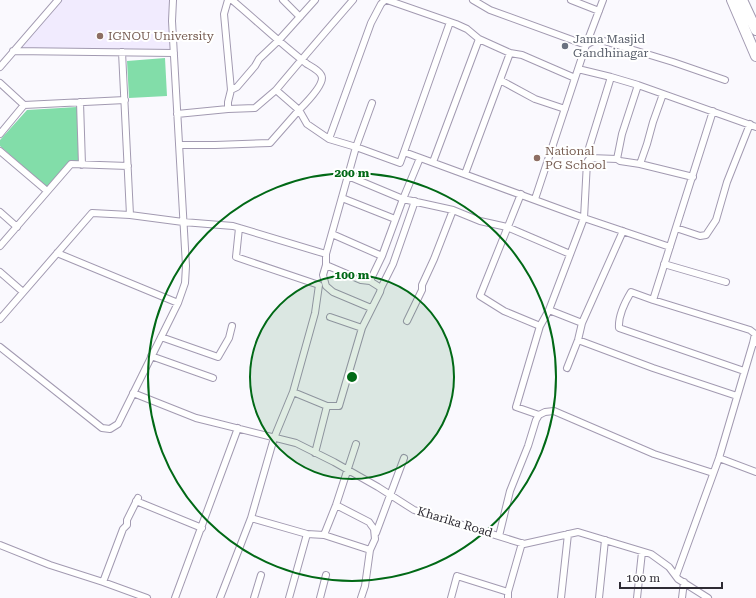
<svg xmlns="http://www.w3.org/2000/svg" width="756" height="598" font-family="'Roboto Serif',serif">
<style>
.built{fill:#f1ebfe}
.green{fill:#82dda9}
.lines{fill:none;stroke-linecap:round;stroke-linejoin:round}
.minor-casing{stroke:#a29ab1;stroke-width:8}
.primary-casing{stroke:#a29ab1;stroke-width:12}
.minor{stroke:#fff;stroke-width:6}
.primary{stroke:#fff;stroke-width:10}
.ring{fill:none;stroke:#016916;stroke-width:2}
.education-dot{fill:#8d6e63;stroke:#fff;stroke-width:1.5}
.worship-dot{fill:#6b7280;stroke:#fff;stroke-width:1.5}
.labels{text-anchor:middle;dominant-baseline:central;stroke-width:4;stroke-linejoin:round;paint-order:stroke}
.education-label{font-size:12px;fill:#785e54;stroke:#fff;text-anchor:start}
.worship-label{font-size:12px;fill:#5b616d;stroke:#fff;text-anchor:start}
.street-label{font-size:12px;fill:#2e2b34;stroke:#fff}
.centre{fill:#016916;stroke:#fff;stroke-width:2}
.ring-label{font-size:12px;text-anchor:middle;font-weight:bold;fill:#016916;stroke:#fff;stroke-width:4;stroke-linejoin:round;paint-order:stroke}
</style>
<rect width="100%" height="100%" fill="#faf9fe"/>
<!-- built -->
<path class="built" d="M 60,0 L 172,0 L 174,53 L 14,51 Z"/>
<!-- green -->
<path class="green" d="M 165,58 L 167,96 L 129,98 L 127,61 Z
M 77,107 L 79,162 L 70,162 L 47,187 L 0,146 L 0,140 L 27,110 Z"/>
<g class="lines">
<defs>
<path id="minor" d="M 232,0 C 257,21 281,44 307,64 C 312,67 322,72 322,78 C 322,87 305,104 299,110 L 276,90 C 301,60 327,30 353,0
M 283,0 L 300,17
M 387,0 L 456,24 L 467,29 L 479,39 L 510,53 L 522,55 L 575,78
M 473,0 L 490,10 L 586,45 L 593,41 L 604,41 L 673,62 L 725,80
M 571,0 L 599,11
M 13,51 L 174,53
M 122,52 L 130,215
M 0,67 L 58,0
M 578,69 L 611,77 L 638,85 L 756,127
M 500,80 L 535,99 L 565,109
M 0,83 L 24,105
M 231,90 L 237,87 L 255,66 L 259,59 L 279,40 L 315,0
M 80,102 L 82,165
M 372,103 L 356,147 L 400,163 L 404,152 L 584,218 L 670,247
M 228,109 L 228,102 L 231,90 L 224,14 L 228,0
M 177,114 L 228,109 L 255,108 L 276,90
M 0,134 L 24,105 L 125,100
M 329,139 L 371,23 L 381,4 L 385,0
M 0,151 L 47,191
M 404,152 L 450,22
M 590,158 L 617,159 L 620,161 L 640,164 L 693,177
M 617,159 L 622,134 L 638,85
M 433,162 L 479,39
M 640,164 L 647,144 L 653,122 L 663,94
M 465,174 L 510,53
M 348,176 L 403,199 L 420,158
M 521,194 L 480,296 L 504,311 L 540,326
M 342,198 L 395,219
M 535,199 L 586,45 L 603,0
M 0,212 L 17,227
M 239,228 L 236,257 L 319,285 L 315,313 L 293,392 L 274,438 L 251,518 L 307,534 L 324,535 L 370,550
M 676,228 L 700,236 L 706,235 L 716,220 L 727,182 L 750,124
M 332,234 L 382,256
M 0,246 L 71,164 L 128,166
M 57,253 L 178,303
M 326,254 L 326,265 L 323,275 L 326,286 L 333,292 L 371,308
M 664,264 L 726,282
M 326,265 L 361,280 L 370,281 L 381,288
M 0,272 L 23,292
M 370,281 L 382,256 L 403,199 L 453,210 L 480,221 L 507,227 L 570,254
M 653,300 L 713,111
M 549,310 L 582,323
M 330,317 L 362,328 L 380,292 L 381,288 L 393,264 L 415,201
M 0,319 L 92,213 L 130,215 L 183,222 L 233,226 L 326,254 L 356,147 L 329,139 L 307,124 L 299,110 L 270,143 L 215,145 L 179,145
M 407,321 L 422,290 L 422,285 L 434,259 L 453,210
M 161,337 L 218,357 L 229,338 L 232,326
M 578,340 L 653,368 L 737,396
M 0,347 L 102,428 L 110,429 L 118,424 L 178,303 L 185,283 L 186,266 L 172,21 L 173,0
M 151,356 L 213,378
M 567,368 L 578,340 L 582,323 L 623,231
M 744,371 L 619,328 C 618,316 625,302 631,292 L 653,300 L 750,330 L 755,334 L 753,343 L 756,343
M 293,392 L 327,406 L 315,453
M 133,393 L 196,418 L 296,443 L 334,462 L 378,487 L 414,510 L 524,544 L 578,532 L 651,554 L 669,567 L 678,579 L 708,598
M 327,406 L 339,406 L 362,328
M 539,415 L 516,407 L 540,326 L 549,310 L 584,218 L 587,162 L 590,158 L 589,148 L 611,77
M 719,458 L 756,472
M 136,501 L 202,528
M 336,505 L 369,522 L 374,529 L 375,539 L 370,550 L 365,586 L 361,598
M 376,533 L 404,458
M 324,535 L 336,505 L 356,444
M 499,536 L 510,491 L 528,446 L 536,420 L 539,415 L 545,412 L 554,411 L 654,454 L 713,473
M 0,545 L 50,565 L 103,582 L 147,598
M 676,576 L 719,458 L 753,343
M 103,582 L 123,529 L 127,525 L 127,520 L 138,498
M 175,598 L 238,428
M 220,598 L 251,518
M 254,598 L 261,575
M 289,598 L 307,534
M 320,598 L 326,575
M 451,598 L 457,576 L 508,592
M 508,598 L 508,592 L 522,543
M 561,598 L 568,534
M 599,598 L 605,540
M 637,598 L 642,552
M 682,598 L 684,582"/>
<path id="primary" d="M 732,0 L 756,56
M 742,0 L 756,30"/>
</defs>
<!-- minor casing -->
<use href="#minor" class="minor-casing"/>
<!-- primary casing -->
<use href="#primary" class="primary-casing"/>
<!-- minor -->
<use href="#minor" class="minor"/>
<!-- primary -->
<use href="#primary" class="primary"/>
</g>
<!-- distance rings -->
<circle cx="352" cy="377" r="102" fill="#016916" fill-opacity=".12"/>
<g class="ring">
<circle cx="352" cy="377" r="102"/>
<circle cx="352" cy="377" r="204"/>
</g>
<!-- markers -->
<g class="education-dot">
<circle cx="100" cy="36" r="4"/>
<circle cx="537" cy="158" r="4"/>
</g>
<circle class="worship-dot" cx="565" cy="46" r="4"/>
<g class="labels">
<!-- education labels -->
<g class="education-label">
<text x="108" y="36">IGNOU University</text>
<text x="545" y="151">National<tspan x="545" dy="14">PG School</tspan></text>
</g>
<!-- worship labels -->
<g class="worship-label">
<text x="573" y="39">Jama Masjid<tspan x="573" dy="14">Gandhinagar</tspan></text>
</g>
<!-- street labels -->
<g class="street-label">
<text transform="translate(455 522) rotate(17)">Kharika Road</text>
</g>
</g>
<circle cx="352" cy="377" r="6" class="centre"/>
<g class="ring-label">
<text x="352" y="177">200 m</text>
<text x="352" y="279">100 m</text>
</g>
<!-- scale -->
<path d="M620 582v6h102v-6" fill="none" stroke="#2e2b34" stroke-width="2"/>
<text x="626" y="582" font-size="12" fill="#2e2b34" stroke="#ffffff" stroke-width="3" paint-order="stroke">100 m</text>
</svg>
